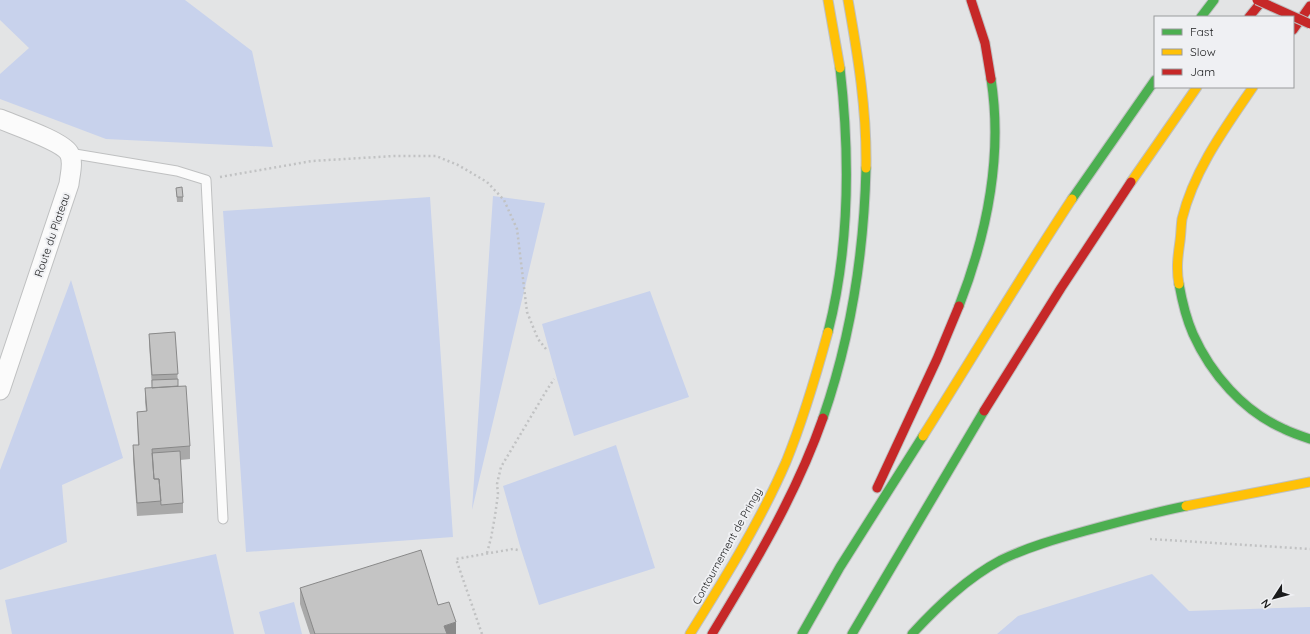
<svg xmlns="http://www.w3.org/2000/svg" width="1310" height="634" font-family="Quicksand,sans-serif">
<style>
.green{fill:#c8d2ec}
.lines{fill:none;stroke-linecap:round;stroke-linejoin:round}
.lane-casing{stroke:#bfc0c1;stroke-width:11}
.street-casing{stroke:#bfc0c1;stroke-width:21}
.fast-casing{stroke:#bfc0c1;stroke-width:11}
.slow-casing{stroke:#bfc0c1;stroke-width:11}
.jam-casing{stroke:#bfc0c1;stroke-width:11}
.path{stroke:#c1c2c3;stroke-width:2.5;stroke-dasharray:2 3;stroke-linecap:butt}
.lane{stroke:#fbfbfb;stroke-width:9}
.street{stroke:#fbfbfb;stroke-width:19}
.fast{stroke:#4caf50;stroke-width:9}
.slow{stroke:#ffc107;stroke-width:9}
.jam{stroke:#c62828;stroke-width:9}
.jam-bridge-casing{stroke:#bfc0c1;stroke-width:11;stroke-linecap:butt}
.jam-bridge{stroke:#c62828;stroke-width:9}
.wall{fill:#a9a9a9}
.shaded-wall{fill:#898989}
.building{fill:#c4c4c4;stroke:#898989}
.labels{text-anchor:middle;dominant-baseline:central;stroke-width:4;stroke-linejoin:round;paint-order:stroke}
.street-label{font-size:11px;fill:#1a1b1c;stroke:#eff0f3}
</style>
<rect width="100%" height="100%" fill="#e3e4e5"/>
<!-- green -->
<path class="green" d="M 0,0 L 185,0 L 252,51 L 273,147 L 106,139 L 0,99 L 0,74 L 29,48 L 0,20 Z
M 493,196 L 545,203 L 472,510 Z
M 430,197 L 453,537 L 246,552 L 223,211 Z
M 71,280 L 123,458 L 62,485 L 67,542 L 0,570 L 0,470 Z
M 650,291 L 689,397 L 574,436 L 557,379 L 542,324 Z
M 616,445 L 655,568 L 539,605 L 520,546 L 503,486 Z
M 216,554 L 234,634 L 12,634 L 5,600 Z
M 1152,574 L 1189,611 L 1310,607 L 1310,634 L 997,634 L 1018,616 Z
M 294,602 L 302,634 L 265,634 L 259,612 Z"/>
<g class="lines">
<defs>
<path id="lane" d="M 69,153 L 177,171 L 206,180 L 223,519"/>
<path id="street" d="M 0,119 C 14,125 62,141 69,153 C 74,162 70,174 69,184 L 0,390"/>
<path id="fast" d="M 1201,17 L 1214,0
M 1072,199 L 1155,80
M 1179,284 C 1182,301 1186,318 1193,334 C 1211,374 1243,411 1284,429 C 1292,433 1301,436 1310,439
M 959,306 C 987,234 1003,156 991,79
M 828,332 C 850,246 850,155 840,68
M 823,418 C 851,337 864,254 866,168
M 802,634 L 840,567 L 923,436
M 852,634 L 984,411
M 912,634 C 938,606 967,578 1001,560 C 1028,547 1056,539 1085,531 C 1118,522 1152,513 1186,506"/>
<path id="slow" d="M 828,0 L 840,68
M 848,0 C 858,56 867,111 866,168
M 1131,182 L 1197,87
M 1179,284 C 1176,269 1178,255 1180,241 C 1181,234 1181,226 1182,219 C 1194,170 1225,128 1253,87
M 923,436 C 973,357 1021,276 1072,199
M 1186,506 L 1310,482
M 690,634 C 725,578 760,522 786,462 C 803,420 816,376 828,332"/>
<path id="jam" d="M 971,0 L 985,43 L 991,79
M 1249,17 L 1263,0
M 1293,30 L 1310,6
M 984,411 L 1061,288 L 1131,182
M 877,488 L 937,359 L 959,306
M 712,634 C 754,565 796,495 823,418"/>
</defs>
<!-- lane casing -->
<use href="#lane" class="lane-casing"/>
<!-- street casing -->
<use href="#street" class="street-casing"/>
<!-- fast casing -->
<use href="#fast" class="fast-casing"/>
<!-- slow casing -->
<use href="#slow" class="slow-casing"/>
<!-- jam casing -->
<use href="#jam" class="jam-casing"/>
<!-- path -->
<path class="path" d="M 220,177 L 312,161 L 394,156 L 436,156 L 458,165 L 487,182 L 504,200 L 517,229 L 527,312 L 538,339 L 546,349
M 1150,539 L 1310,549
M 487,553 L 491,538 L 495,516 L 498,494 L 497,484 L 501,467 L 545,393 L 554,379
M 482,634 L 456,559 L 513,549 L 518,550"/>
<!-- lane -->
<use href="#lane" class="lane"/>
<!-- street -->
<use href="#street" class="street"/>
<!-- fast -->
<use href="#fast" class="fast"/>
<!-- slow -->
<use href="#slow" class="slow"/>
<!-- jam -->
<use href="#jam" class="jam"/>
<defs>
<path id="jam-bridge" d="M 1257,0 L 1310,24"/>
</defs>
<!-- jam-bridge casing -->
<use href="#jam-bridge" class="jam-bridge-casing"/>
<!-- jam-bridge -->
<use href="#jam-bridge" class="jam-bridge"/>
</g>
<!-- wall -->
<path class="wall" d="M 176,188 L 183,197 L 183,202 L 177,202 Z
M 175,332 L 178,386 L 190,446 L 190,459 L 180,460 L 183,503 L 183,513 L 137,516 L 133,459 L 133,445 L 138,445 L 137,412 L 146,411 L 145,402 L 145,388 L 152,388 L 149,344 L 149,334 Z
M 300,588 L 456,634 L 310,634 L 300,604 Z"/>
<!-- shaded-wall -->
<path class="shaded-wall" d="M 456,622 L 456,634 L 444,634 L 444,626 Z"/>
<!-- building -->
<path class="building" d="M 182,187 L 183,197 L 177,197 L 176,188 Z
M 175,332 L 178,374 L 152,375 L 149,334 Z
M 178,379 L 178,386 L 152,388 L 152,380 Z
M 186,386 L 190,446 L 152,449 L 154,479 L 159,479 L 161,501 L 137,503 L 133,445 L 139,445 L 137,412 L 147,411 L 145,388 Z
M 180,451 L 183,503 L 161,505 L 159,479 L 154,479 L 152,453 Z
M 421,550 L 438,605 L 449,602 L 456,622 L 444,626 L 447,634 L 315,634 L 300,588 Z"/>
<g class="labels">
<!-- street labels -->
<g class="street-label">
<text transform="translate(52 235) rotate(-71)">Route du Plateau</text>
<text transform="translate(727 546) rotate(-61)">Contournement de Pringy</text>
</g>
</g>
<!-- legend -->
<rect x="1154" y="16" width="140" height="72" fill="#eff0f3" stroke="#9a9b9d"/>
<rect x="1162" y="29" width="20" height="6" fill="#4caf50" stroke="#9a9b9d"/>
<text x="1190" y="36" font-size="12" fill="#1a1b1c">Fast</text>
<rect x="1162" y="49" width="20" height="6" fill="#ffc107" stroke="#9a9b9d"/>
<text x="1190" y="56" font-size="12" fill="#1a1b1c">Slow</text>
<rect x="1162" y="69" width="20" height="6" fill="#c62828" stroke="#9a9b9d"/>
<text x="1190" y="76" font-size="12" fill="#1a1b1c">Jam</text>
<!-- north arrow -->
<g transform="translate(1274 598) rotate(234)" stroke="#eff0f3" stroke-width="3" paint-order="stroke">
<path d="M0-3L7 15L0 10L-7 15Z" fill="#1a1b1c"/>
<text y="-6" font-size="11" font-weight="bold" text-anchor="middle" fill="#1a1b1c">N</text>
</g>
</svg>
